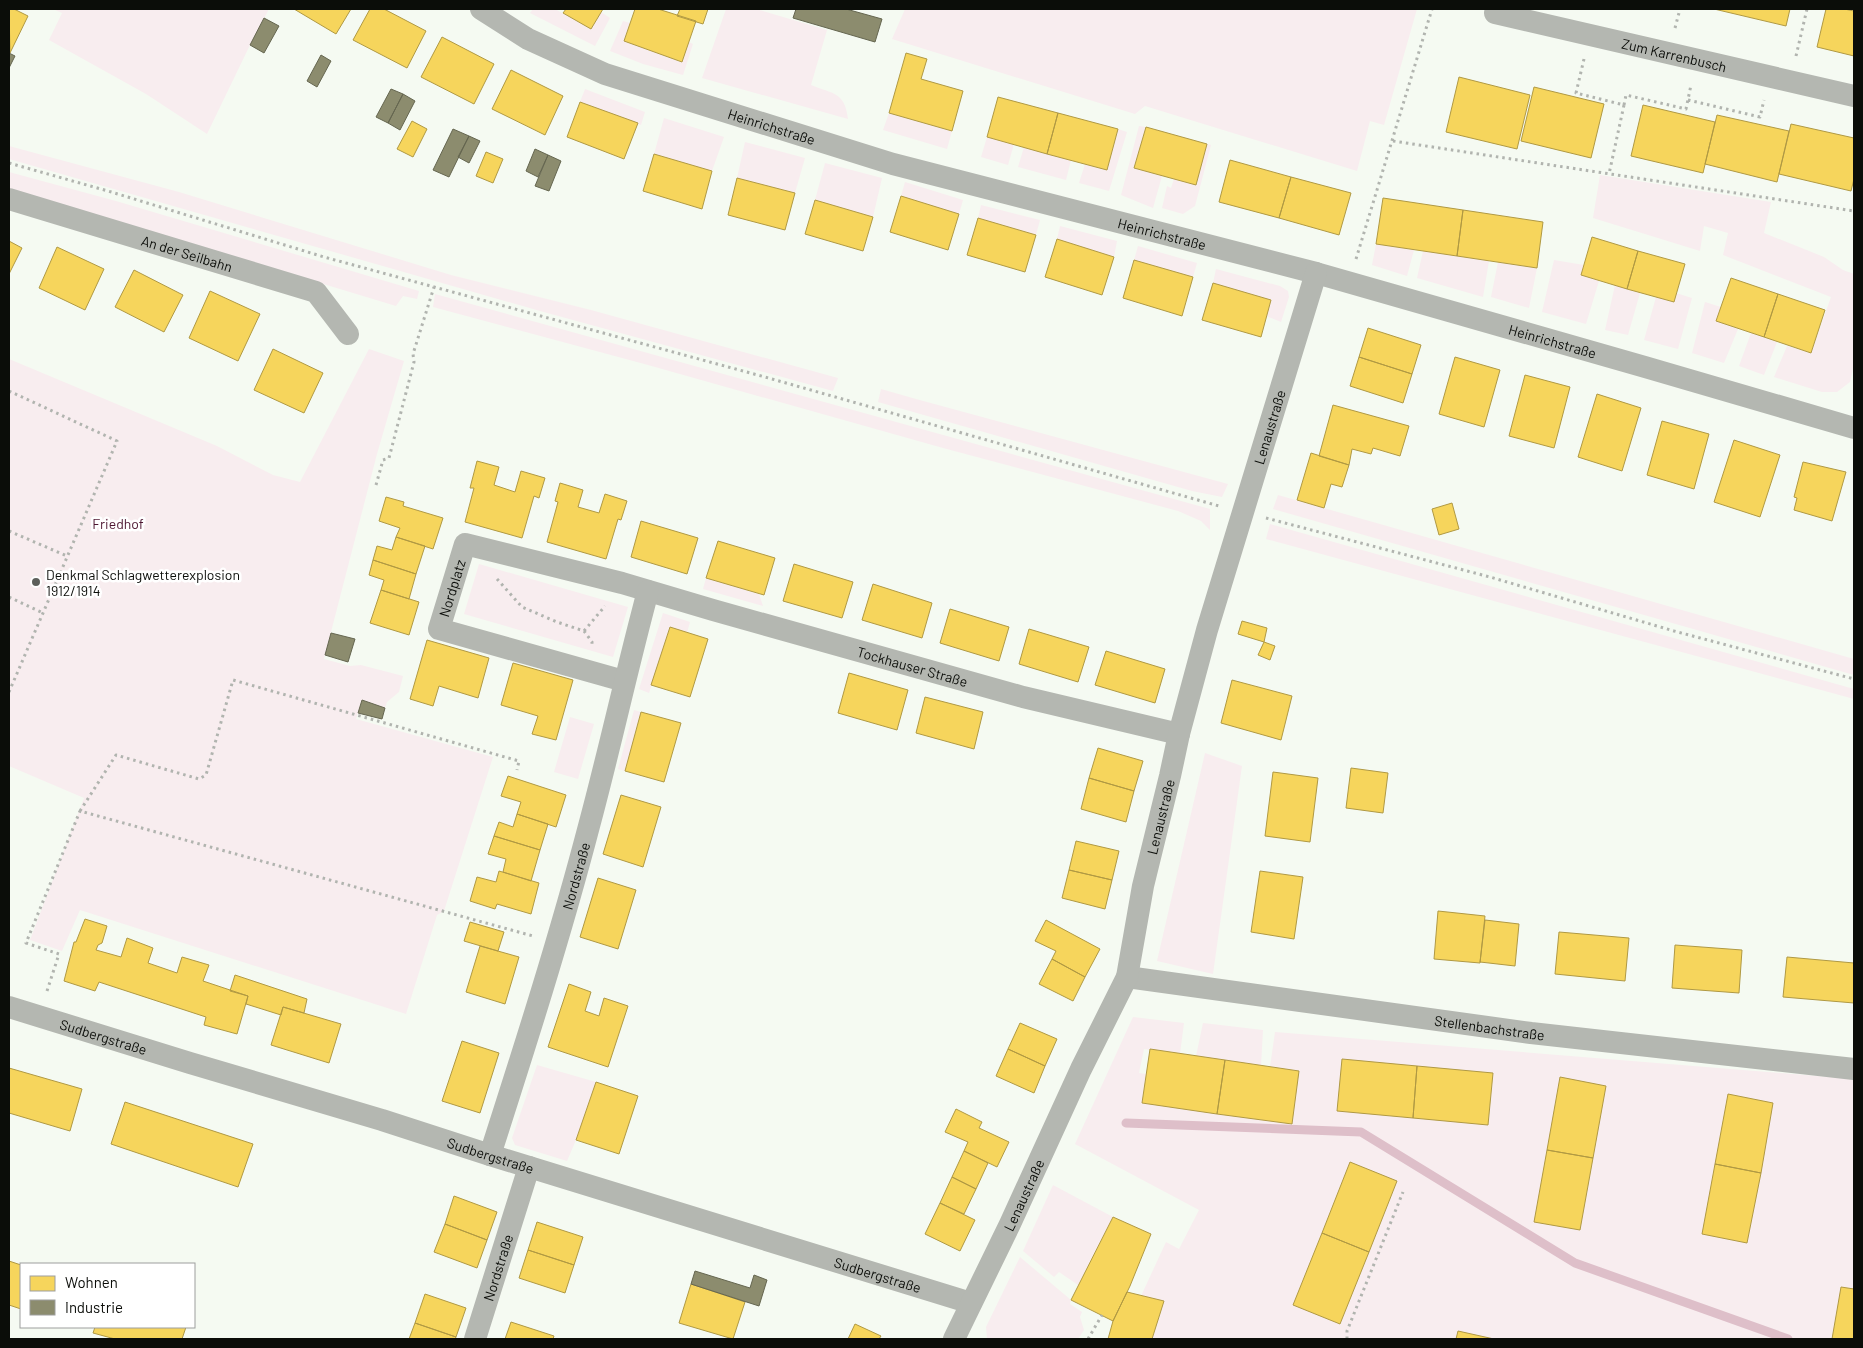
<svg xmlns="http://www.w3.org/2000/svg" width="1863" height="1348" font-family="Barlow,sans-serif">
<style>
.green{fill:#f8edef}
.homes{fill:#f6d55c;stroke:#b09943}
.industry{fill:#8c8c6e;stroke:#656650}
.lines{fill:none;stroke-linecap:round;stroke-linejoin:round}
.stream{stroke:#debfc9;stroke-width:9}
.path{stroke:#b1b4af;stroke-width:3;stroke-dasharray:2.5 4;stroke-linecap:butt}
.street{stroke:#b4b7b1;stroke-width:22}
.poi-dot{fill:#5d605b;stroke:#fff;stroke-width:2}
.labels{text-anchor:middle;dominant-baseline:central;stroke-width:5;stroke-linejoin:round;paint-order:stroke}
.street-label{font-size:14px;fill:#0b0d09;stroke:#fff}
.park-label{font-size:14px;fill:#4c1530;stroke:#fff}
.poi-label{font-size:14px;fill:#0b0d09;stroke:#fff;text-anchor:start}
</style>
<rect width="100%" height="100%" fill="#f5faf2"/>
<!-- green -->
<path class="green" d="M 53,9 L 269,9 L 250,45 L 207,134 L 146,94 L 49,40 L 62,13 Z
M 533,9 L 555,9 L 591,29 L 601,12 L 610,18 L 595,46 L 530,13 Z
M 726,9 L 756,9 L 827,30 L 811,85 C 833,94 845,92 848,119 L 702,78 Z
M 905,9 L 1417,9 L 1384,125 L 1370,121 L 1357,171 L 1145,106 L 1135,114 L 892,39 Z
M 623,21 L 630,23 L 624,41 L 681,62 L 689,42 L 693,44 L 683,75 L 643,64 L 610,51 Z
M 585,89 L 645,112 L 641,125 L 580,102 Z
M 889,113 L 952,131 L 947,149 L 883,130 Z
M 664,118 L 724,137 L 712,171 L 654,154 Z
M 1139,126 L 1146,127 L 1134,168 L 1162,176 L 1153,208 L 1121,195 Z
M 1118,129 L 1127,132 L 1109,191 L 1079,183 L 1085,164 L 1107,170 Z
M 987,137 L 1014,144 L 1008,165 L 981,157 Z
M 745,142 L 805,158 L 795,193 L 737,178 Z
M 1207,144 L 1211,145 L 1195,206 L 1183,214 L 1162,208 L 1167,186 L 1171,188 L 1174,179 Z
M 9,146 L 179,192 L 451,275 L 591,310 L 838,378 L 833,391 L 540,311 L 9,159 Z
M 1024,147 L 1071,160 L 1066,180 L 1018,167 Z
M 825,163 L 882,178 L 873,217 L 815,200 Z
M 9,172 L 116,201 L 419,291 L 417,299 L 403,296 L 396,306 L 9,189 Z
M 1600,175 L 1771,202 L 1764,233 L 1824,257 L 1843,270 L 1854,274 L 1854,364 L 1850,382 L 1837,392 L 1822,392 L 1774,377 L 1787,346 L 1811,353 L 1831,297 L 1723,255 L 1728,233 L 1704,226 L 1700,251 L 1593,218 Z
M 905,182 L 963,200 L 959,214 L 901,196 Z
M 981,205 L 1040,220 L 1036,235 L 978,218 Z
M 1060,226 L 1117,241 L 1114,257 L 1057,239 Z
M 1376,244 L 1414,250 L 1407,276 L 1372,265 Z
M 1138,246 L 1197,263 L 1193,277 L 1134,260 Z
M 1423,251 L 1489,261 L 1483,297 L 1417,278 Z
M 1554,260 L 1584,265 L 1581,275 L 1599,281 L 1586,324 L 1542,312 Z
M 1498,262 L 1537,268 L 1529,308 L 1491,297 Z
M 1216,269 L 1280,286 L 1288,291 L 1289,297 L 1281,322 L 1266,316 L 1271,300 L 1213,283 Z
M 1615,285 L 1640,293 L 1628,335 L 1605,330 Z
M 1676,293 L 1692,298 L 1678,349 L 1644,340 L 1656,297 L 1673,302 Z
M 435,294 L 1210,509 L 1210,530 L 1201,521 L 1178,511 L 943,448 L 648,365 L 433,307 Z
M 1705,302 L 1721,307 L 1717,321 L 1738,329 L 1724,363 L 1692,353 Z
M 1751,333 L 1777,342 L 1764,375 L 1739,366 Z
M 369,349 L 404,361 L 377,454 L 324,659 L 350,666 L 361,665 L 403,676 L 399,692 L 387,702 L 385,708 L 362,700 L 356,719 L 493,757 L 444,911 L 437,915 L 406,1014 L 80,910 L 62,951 L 30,940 L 84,798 L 9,766 L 9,359 L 217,446 L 273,475 L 300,482 Z
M 881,389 L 916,399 L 1228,484 L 1222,497 L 1192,491 L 878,402 Z
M 1278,495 L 1854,659 L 1854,675 L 1273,509 Z
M 1270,524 L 1854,689 L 1854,699 L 1266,539 Z
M 479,564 L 628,607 L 613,657 L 464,614 Z
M 706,578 L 759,594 L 763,606 L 703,589 Z
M 663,613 L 690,622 L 687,633 L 670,627 L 649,693 L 639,689 Z
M 634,710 L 641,712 L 625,771 L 618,769 Z
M 570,717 L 594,724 L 578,779 L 554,772 Z
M 1205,753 L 1242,766 L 1213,974 L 1157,961 Z
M 1133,1017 L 1184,1023 L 1180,1054 L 1144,1049 L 1139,1073 L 1146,1074 L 1142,1103 L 1291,1124 L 1299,1071 L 1270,1067 L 1275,1032 L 1854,1079 L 1854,1339 L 1152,1339 L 1164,1301 L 1141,1296 L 1166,1242 L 1179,1249 L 1199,1210 L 1075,1144 Z
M 1203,1023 L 1263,1030 L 1261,1066 L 1196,1056 Z
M 537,1065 L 596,1082 L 576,1140 L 567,1161 L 515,1145 L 512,1138 Z
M 1053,1185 L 1113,1217 L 1078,1285 L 1059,1272 L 1054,1277 L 1023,1251 Z
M 1020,1257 L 1071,1300 L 1070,1304 L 1082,1312 L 1080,1317 L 1084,1330 L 1078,1339 L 987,1339 L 986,1327 Z"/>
<!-- homes -->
<path class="homes" d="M 9,9 L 14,9 L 28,16 L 10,53 Z
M 294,9 L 351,9 L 336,34 Z
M 370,9 L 384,9 L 426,31 L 407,68 L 353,40 Z
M 566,9 L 603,9 L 591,29 L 563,13 Z
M 635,9 L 658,9 L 696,21 L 682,62 L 624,41 Z
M 680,9 L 708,9 L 703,24 L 677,16 Z
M 1714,9 L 1790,9 L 1786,26 Z
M 1826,9 L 1844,9 L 1854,11 L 1854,56 L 1817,47 Z
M 442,37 L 494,64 L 474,104 L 421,77 Z
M 906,53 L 927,59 L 921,79 L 963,91 L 952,131 L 889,113 Z
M 511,70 L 563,96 L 545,135 L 492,109 Z
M 1459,77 L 1530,95 L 1517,149 L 1446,132 Z
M 1534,87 L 1604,104 L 1591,158 L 1521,141 Z
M 998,97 L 1058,113 L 1047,154 L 987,137 Z
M 580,102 L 638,123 L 624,159 L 567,137 Z
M 1643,105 L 1715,122 L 1703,173 L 1631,156 Z
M 1058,113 L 1118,129 L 1107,170 L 1047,154 Z
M 1717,115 L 1789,131 L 1777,182 L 1705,164 Z
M 412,121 L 427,129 L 413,157 L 397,149 Z
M 1791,124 L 1854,138 L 1854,179 L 1851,191 L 1779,174 Z
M 1146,127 L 1207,144 L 1196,185 L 1134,168 Z
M 486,152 L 503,159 L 493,183 L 476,176 Z
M 654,154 L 712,171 L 702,209 L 643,191 Z
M 1230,160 L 1291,177 L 1279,218 L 1219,202 Z
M 1291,177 L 1351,193 L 1339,235 L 1279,218 Z
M 737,178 L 795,193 L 785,230 L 728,215 Z
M 901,196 L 959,214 L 948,250 L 890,232 Z
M 1383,198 L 1463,210 L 1457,256 L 1376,244 Z
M 815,200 L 873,217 L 863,251 L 805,234 Z
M 1463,210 L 1543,222 L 1537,268 L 1457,256 Z
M 978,218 L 1036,235 L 1025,272 L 967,255 Z
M 1592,237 L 1638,251 L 1627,289 L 1581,275 Z
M 1057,239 L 1114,257 L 1102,295 L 1045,277 Z
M 9,241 L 22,248 L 9,274 Z
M 57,247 L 104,269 L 85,310 L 39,288 Z
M 1638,251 L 1685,264 L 1674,302 L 1627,289 Z
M 1134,260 L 1193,277 L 1182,316 L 1123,298 Z
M 134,270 L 183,295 L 164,332 L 115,307 Z
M 1731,278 L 1778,294 L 1764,337 L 1716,321 Z
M 1213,283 L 1271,300 L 1261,337 L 1202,320 Z
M 210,291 L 260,314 L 238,361 L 189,338 Z
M 1778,294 L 1825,310 L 1811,353 L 1764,337 Z
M 1368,328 L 1421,345 L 1412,374 L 1359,357 Z
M 273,349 L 323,373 L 304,413 L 254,390 Z
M 1359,357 L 1412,374 L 1403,403 L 1350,386 Z
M 1455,357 L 1500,370 L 1484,427 L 1439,414 Z
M 1525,375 L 1570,387 L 1554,448 L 1509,436 Z
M 1597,394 L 1641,408 L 1622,471 L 1578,457 Z
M 1333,405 L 1409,426 L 1400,456 L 1373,448 L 1371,454 L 1352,449 L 1349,465 L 1319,456 Z
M 1662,421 L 1709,434 L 1694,489 L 1647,475 Z
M 1734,440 L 1780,455 L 1760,517 L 1714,502 Z
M 1311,453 L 1349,465 L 1342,487 L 1331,484 L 1324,508 L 1297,500 Z
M 477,461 L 499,467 L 494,485 L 515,492 L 521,471 L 545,478 L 539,498 L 534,496 L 522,538 L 465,522 L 474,488 L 470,488 Z
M 1803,462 L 1846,472 L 1832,521 L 1794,510 L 1797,498 L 1794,497 Z
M 560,483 L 583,490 L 578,507 L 599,513 L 605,494 L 627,501 L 621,520 L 618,519 L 606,559 L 547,542 L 558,502 L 555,501 Z
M 386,497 L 404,502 L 403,506 L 443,518 L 433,549 L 396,537 L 400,528 L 379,521 Z
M 1452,503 L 1459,529 L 1439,535 L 1432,509 Z
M 641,521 L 698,538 L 687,574 L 631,557 Z
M 396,537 L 425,546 L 416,574 L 373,560 L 377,546 L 392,550 Z
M 718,541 L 775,558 L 764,595 L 706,578 Z
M 373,560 L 416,574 L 409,599 L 381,590 L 384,580 L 369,575 Z
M 794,564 L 853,582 L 842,618 L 783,601 Z
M 873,584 L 932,603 L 922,638 L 862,620 Z
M 381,590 L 419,602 L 409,635 L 370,623 Z
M 950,609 L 1009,627 L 999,661 L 940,643 Z
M 1242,621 L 1267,628 L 1264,642 L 1238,634 Z
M 670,627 L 708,639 L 690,697 L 651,685 Z
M 1029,629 L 1089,647 L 1078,682 L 1019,664 Z
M 427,640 L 489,658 L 478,698 L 439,686 L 433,706 L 410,699 Z
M 1264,642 L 1275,646 L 1270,660 L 1258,655 Z
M 1106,651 L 1165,669 L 1155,703 L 1095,685 Z
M 513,663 L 573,680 L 556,740 L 532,734 L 538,716 L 501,705 Z
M 849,673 L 908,690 L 897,730 L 838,713 Z
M 1232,680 L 1292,696 L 1281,740 L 1221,723 Z
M 925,697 L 983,712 L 974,749 L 916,733 Z
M 641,712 L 681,723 L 664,782 L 625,771 Z
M 1098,748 L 1143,761 L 1134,791 L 1089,778 Z
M 1351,768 L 1388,773 L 1383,813 L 1346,808 Z
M 1273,772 L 1318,778 L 1310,842 L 1265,836 Z
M 508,776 L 566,795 L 556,827 L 517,814 L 521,802 L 501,796 Z
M 1089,778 L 1134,791 L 1126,822 L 1081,809 Z
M 621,795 L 661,807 L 643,867 L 603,854 Z
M 517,814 L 548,824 L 540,850 L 494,836 L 499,822 L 513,827 Z
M 494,836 L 540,850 L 531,881 L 503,872 L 506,859 L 488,854 Z
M 1076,841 L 1119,851 L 1112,880 L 1069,870 Z
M 1069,870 L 1112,880 L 1105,909 L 1062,898 Z
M 499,871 L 539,883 L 531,914 L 497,904 L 495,909 L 470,901 L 477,877 L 496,882 Z
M 1260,871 L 1303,877 L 1294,939 L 1251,932 Z
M 598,878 L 636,890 L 618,949 L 580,937 Z
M 1438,911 L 1485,916 L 1480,963 L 1434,959 Z
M 85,919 L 107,926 L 102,943 L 98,945 L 96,950 L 121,957 L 127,938 L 153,948 L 148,963 L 177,973 L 182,957 L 209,965 L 203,981 L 248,996 L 237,1034 L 204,1025 L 206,1017 L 99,982 L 95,991 L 64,981 L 74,942 L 76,942 Z
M 1046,920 L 1100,949 L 1085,977 L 1052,959 L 1056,951 L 1035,941 Z
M 1485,920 L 1519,924 L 1515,966 L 1480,962 Z
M 470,922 L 504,932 L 498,951 L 464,941 Z
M 1559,932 L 1629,938 L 1625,981 L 1555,974 Z
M 1675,945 L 1742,950 L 1739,993 L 1672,988 Z
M 480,946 L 519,957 L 505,1004 L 466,992 Z
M 1787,957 L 1854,963 L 1854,1003 L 1783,997 Z
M 1052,959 L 1085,977 L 1073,1001 L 1039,984 Z
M 235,975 L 307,999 L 304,1013 L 283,1007 L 281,1015 L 246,1004 L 248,996 L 230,991 Z
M 569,984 L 591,992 L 585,1011 L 599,1016 L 604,998 L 628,1006 L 608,1067 L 548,1047 Z
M 283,1007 L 341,1024 L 329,1063 L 271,1045 Z
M 1020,1023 L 1057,1039 L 1045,1066 L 1008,1049 Z
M 462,1041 L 499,1053 L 480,1113 L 442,1101 Z
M 1008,1049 L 1045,1066 L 1034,1093 L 996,1076 Z
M 1150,1049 L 1225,1060 L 1217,1114 L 1142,1103 Z
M 1342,1059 L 1417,1066 L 1413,1118 L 1337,1111 Z
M 1225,1060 L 1299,1071 L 1292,1124 L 1217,1114 Z
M 1417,1066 L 1493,1073 L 1488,1125 L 1413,1118 Z
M 9,1068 L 82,1089 L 70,1131 L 9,1113 Z
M 1560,1077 L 1606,1086 L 1593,1158 L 1547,1150 Z
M 596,1082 L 638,1096 L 619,1154 L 576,1140 Z
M 1728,1094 L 1773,1103 L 1761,1173 L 1715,1164 Z
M 125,1102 L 253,1144 L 238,1187 L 111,1144 Z
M 956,1109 L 982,1122 L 979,1128 L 1009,1142 L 997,1167 L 964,1151 L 968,1142 L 945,1132 Z
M 1547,1150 L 1593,1158 L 1580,1230 L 1534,1222 Z
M 964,1151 L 988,1163 L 976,1189 L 952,1177 Z
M 1350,1162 L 1397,1181 L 1369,1252 L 1322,1233 Z
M 1715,1164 L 1761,1173 L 1747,1243 L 1702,1234 Z
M 952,1177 L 976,1189 L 964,1214 L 940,1203 Z
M 454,1196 L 497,1212 L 487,1240 L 445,1224 Z
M 940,1203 L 975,1220 L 960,1251 L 925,1234 Z
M 1113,1217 L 1151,1234 L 1130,1286 L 1113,1321 L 1071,1300 Z
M 537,1222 L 583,1237 L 574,1265 L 528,1250 Z
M 445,1224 L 487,1240 L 477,1268 L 434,1252 Z
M 1322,1233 L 1369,1252 L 1340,1324 L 1293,1305 Z
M 528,1250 L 574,1265 L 565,1293 L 519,1278 Z
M 9,1261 L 21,1265 L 21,1309 L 9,1305 Z
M 691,1284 L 745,1302 L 733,1339 L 679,1323 Z
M 1841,1287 L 1854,1289 L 1854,1339 L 1832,1339 Z
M 1127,1292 L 1164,1301 L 1152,1339 L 1108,1339 L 1113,1321 Z
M 425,1294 L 466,1308 L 456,1337 L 415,1323 Z
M 511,1322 L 554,1336 L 553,1339 L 505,1339 Z
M 415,1323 L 456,1337 L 455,1339 L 409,1339 Z
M 855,1324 L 881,1336 L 879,1339 L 848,1339 Z
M 95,1327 L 186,1327 L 182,1339 L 115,1339 L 93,1333 Z
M 1458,1331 L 1494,1339 L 1456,1339 Z"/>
<!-- industry -->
<path class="industry" d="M 796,9 L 846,9 L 882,19 L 875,42 L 793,18 Z
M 264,18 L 279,26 L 264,53 L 250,45 Z
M 9,53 L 15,56 L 9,68 Z
M 321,55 L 331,61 L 317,87 L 307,81 Z
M 391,89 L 403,94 L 388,123 L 376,117 Z
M 403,94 L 415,101 L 400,130 L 388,123 Z
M 453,129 L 469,136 L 449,177 L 433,170 Z
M 469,136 L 480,141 L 469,163 L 458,157 Z
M 535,149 L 548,155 L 538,177 L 526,171 Z
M 548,155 L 561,161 L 549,191 L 535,186 Z
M 331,633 L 355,639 L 348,662 L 325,655 Z
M 362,700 L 385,708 L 382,719 L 358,713 Z
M 695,1271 L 750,1288 L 754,1275 L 767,1280 L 759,1306 L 691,1284 Z"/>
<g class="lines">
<!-- stream -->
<path class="stream" d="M 1126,1123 L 1361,1132 L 1575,1263 L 1788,1339"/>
<!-- path -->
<path class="path" d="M 1675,28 L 1680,9
M 1796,56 L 1807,9
M 1584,59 L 1576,93 L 1624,105 L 1609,174
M 1688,100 L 1760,117 L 1764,100
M 1624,105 L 1626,95 L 1686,109 L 1691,85
M 1393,141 L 1854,211
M 9,163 L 108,191 L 324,257 L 765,377 L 1219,506
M 1356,259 L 1432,9
M 9,391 L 117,441 L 9,692
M 376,485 L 383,460 L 389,458 L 414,362 L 413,354 L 434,287
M 1266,518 L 1490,577 L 1674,631 L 1854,679
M 9,531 L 67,556
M 497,579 L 522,607 L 557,622 L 584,631 L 592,642 L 592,646
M 9,597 L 43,613
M 584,631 L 605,606
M 80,811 L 116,755 L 199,779 L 206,775 L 233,680 L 519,761 L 517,770
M 47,991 L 59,954 L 26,943 L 80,811 L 533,936
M 1088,1339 L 1102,1315
M 1347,1339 L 1347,1331 L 1403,1192"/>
<!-- street -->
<g class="street">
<path id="s1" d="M 481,9 L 528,39 L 605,74 L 893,164 L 1316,273 L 1645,367 L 1854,428"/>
<path id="s2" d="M 1495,13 L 1854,96"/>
<path id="s3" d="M 9,199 L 316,292 L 348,334"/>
<path id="s4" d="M 624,681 L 439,629 L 465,544 L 622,583 L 713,610 L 1023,697 L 1179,734"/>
<path id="s5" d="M 1127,977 L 1531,1033 L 1854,1069"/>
<path id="s6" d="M 9,1007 L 190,1063 L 382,1120 L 490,1155 L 971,1303"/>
<path id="s7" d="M 490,1155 C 525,1046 560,937 589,826 C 610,748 627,669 648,591"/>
<path id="s8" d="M 475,1339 L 529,1167"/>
<path id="s9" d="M 954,1339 L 1010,1224 L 1081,1069 L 1127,977 L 1143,886 L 1170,776 L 1179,734 L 1207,630 L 1316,273"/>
</g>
</g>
<!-- markers -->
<circle class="poi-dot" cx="36" cy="582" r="5"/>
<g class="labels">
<!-- street labels -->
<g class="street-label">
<text stroke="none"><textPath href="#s2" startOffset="184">Zum Karrenbusch</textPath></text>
<text stroke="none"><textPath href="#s1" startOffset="315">Heinrichstraße</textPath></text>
<text stroke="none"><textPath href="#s1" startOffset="720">Heinrichstraße</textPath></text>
<text stroke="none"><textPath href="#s3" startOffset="186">An der Seilbahn</textPath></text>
<text stroke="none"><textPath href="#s1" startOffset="1125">Heinrichstraße</textPath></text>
<text stroke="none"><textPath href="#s9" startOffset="970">Lenaustraße</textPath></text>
<text stroke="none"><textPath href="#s4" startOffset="235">Nordplatz</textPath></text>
<text stroke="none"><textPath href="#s4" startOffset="745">Tockhauser Straße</textPath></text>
<text stroke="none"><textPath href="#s9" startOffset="565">Lenaustraße</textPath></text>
<text stroke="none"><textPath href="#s7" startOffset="292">Nordstraße</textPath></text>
<text stroke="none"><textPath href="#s5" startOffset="366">Stellenbachstraße</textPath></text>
<text stroke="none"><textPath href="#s6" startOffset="99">Sudbergstraße</textPath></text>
<text stroke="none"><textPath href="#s6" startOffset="504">Sudbergstraße</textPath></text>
<text stroke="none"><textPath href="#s9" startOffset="160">Lenaustraße</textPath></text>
<text stroke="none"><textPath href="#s8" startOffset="75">Nordstraße</textPath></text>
<text stroke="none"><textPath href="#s6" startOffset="909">Sudbergstraße</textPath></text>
</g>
<!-- park labels -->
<g class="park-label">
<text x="118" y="523">Friedhof</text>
</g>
<!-- poi labels -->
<g class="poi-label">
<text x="46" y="574">Denkmal Schlagwetterexplosion<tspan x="46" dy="16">1912/1914</tspan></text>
</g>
</g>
<!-- border -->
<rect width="1863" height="1348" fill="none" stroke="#0b0d09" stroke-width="20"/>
<!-- legend -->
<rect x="20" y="1263" width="175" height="65" fill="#ffffff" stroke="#9d9e9d"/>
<rect x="30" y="1276" width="25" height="15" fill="#f6d55c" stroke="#9d9e9d"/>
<text x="65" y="1288" font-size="15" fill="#0b0d09">Wohnen</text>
<rect x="30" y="1300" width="25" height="15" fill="#8c8c6e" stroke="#9d9e9d"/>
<text x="65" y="1313" font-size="15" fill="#0b0d09">Industrie</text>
</svg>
